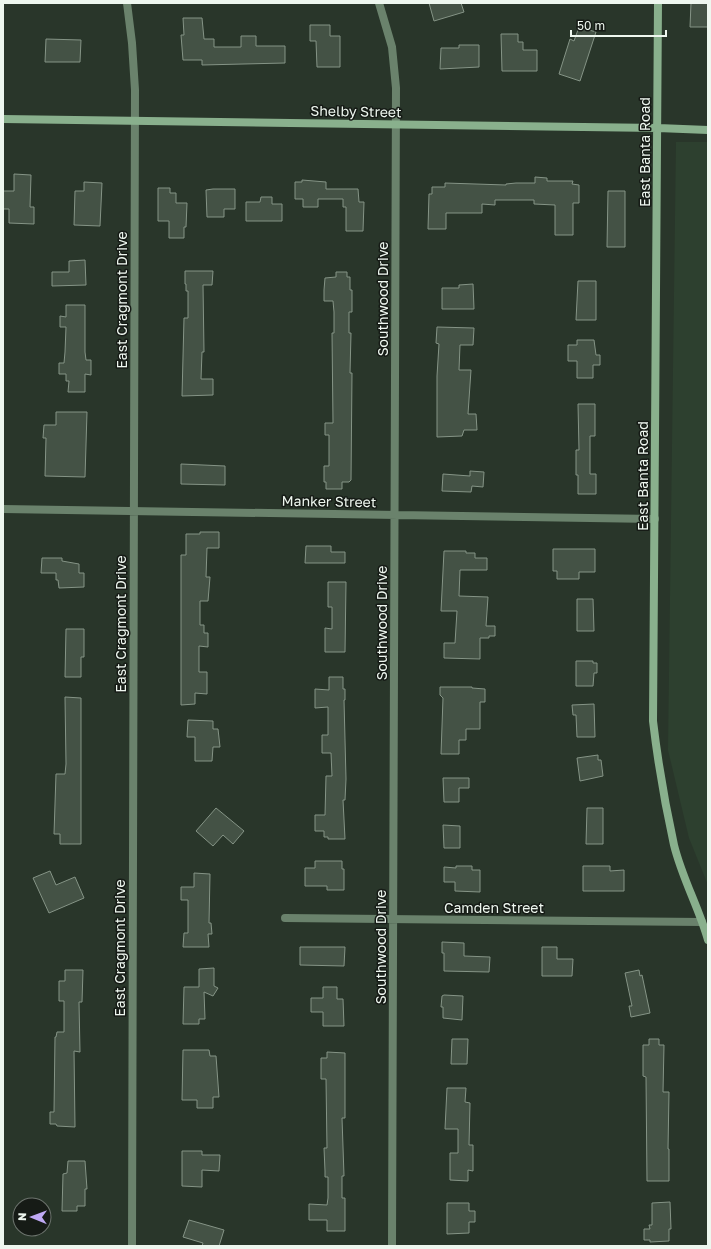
<svg xmlns="http://www.w3.org/2000/svg" width="711" height="1249" font-family="'Golos Text',sans-serif">
<style>
.built{fill:#2d402f}
.building{fill:#445245;stroke:#859486}
.lines{fill:none;stroke-linecap:round;stroke-linejoin:round}
.street{stroke:#6a826c;stroke-width:8}
.secondary{stroke:#89b08d;stroke-width:8}
.labels{text-anchor:middle;dominant-baseline:central;stroke-width:3;stroke-linejoin:round;paint-order:stroke}
.street-label{font-size:14px;fill:#eef7ef;stroke:#161b16}
</style>
<rect width="100%" height="100%" fill="#29362a"/>
<!-- built -->
<path class="built" d="M 676,142 L 708,142 L 708,885 L 689,838 L 668,750 Z"/>
<!-- building -->
<path class="building" d="M 429,3 L 461,3 L 464,12 L 434,21 Z
M 691,3 L 708,3 L 708,27 L 690,27 Z
M 183,18 L 202,18 L 204,39 L 214,39 L 214,47 L 241,47 L 241,36 L 256,36 L 256,46 L 285,46 L 285,63 L 202,65 L 202,60 L 183,60 L 181,35 L 184,35 Z
M 310,25 L 330,25 L 330,36 L 340,36 L 340,67 L 317,67 L 316,41 L 310,41 Z
M 579,27 L 596,32 L 580,81 L 559,74 L 570,39 L 574,41 Z
M 501,34 L 518,34 L 518,42 L 523,42 L 523,50 L 537,50 L 537,71 L 502,71 Z
M 46,39 L 81,40 L 80,62 L 45,62 Z
M 459,45 L 479,45 L 479,67 L 440,69 L 441,48 L 459,48 Z
M 14,174 L 31,175 L 30,207 L 34,207 L 34,224 L 9,223 L 9,209 L 3,209 L 3,191 L 14,191 Z
M 535,177 L 547,178 L 547,181 L 573,181 L 572,184 L 579,185 L 579,203 L 573,203 L 573,235 L 555,235 L 555,205 L 534,204 L 534,200 L 495,200 L 495,205 L 482,204 L 482,213 L 446,213 L 446,229 L 428,229 L 429,194 L 432,194 L 432,187 L 445,187 L 445,183 L 506,185 L 506,184 L 516,183 L 535,183 Z
M 302,180 L 326,182 L 326,189 L 358,189 L 359,202 L 364,202 L 363,231 L 346,231 L 346,207 L 343,207 L 343,199 L 318,199 L 318,207 L 303,207 L 303,199 L 295,199 L 295,182 L 302,182 Z
M 84,182 L 102,183 L 100,226 L 74,225 L 75,191 L 84,191 Z
M 158,188 L 170,188 L 170,193 L 176,193 L 176,203 L 187,203 L 186,227 L 184,227 L 184,238 L 169,238 L 169,221 L 158,221 Z
M 213,189 L 235,189 L 235,209 L 224,209 L 224,217 L 207,217 L 206,190 Z
M 608,191 L 625,191 L 625,247 L 607,247 Z
M 261,197 L 272,197 L 272,204 L 282,204 L 282,221 L 246,221 L 246,202 L 260,202 Z
M 85,260 L 86,285 L 52,286 L 52,272 L 69,272 L 69,261 Z
M 185,271 L 213,271 L 212,285 L 203,285 L 204,352 L 202,352 L 201,379 L 213,379 L 213,395 L 182,396 L 184,318 L 188,318 L 188,291 L 186,291 L 186,284 L 185,284 Z
M 336,272 L 347,272 L 347,277 L 350,277 L 350,290 L 352,290 L 352,312 L 349,312 L 349,333 L 351,333 L 350,373 L 352,373 L 351,480 L 349,482 L 342,482 L 342,489 L 326,489 L 326,482 L 324,482 L 324,466 L 329,466 L 329,435 L 325,435 L 325,423 L 333,423 L 332,333 L 334,333 L 334,312 L 333,301 L 324,301 L 324,290 L 325,278 L 336,277 Z
M 578,281 L 596,281 L 596,320 L 576,320 Z
M 473,284 L 474,309 L 442,309 L 442,288 L 459,288 L 459,285 Z
M 66,305 L 85,305 L 85,352 L 86,360 L 91,360 L 91,375 L 85,374 L 85,392 L 68,392 L 69,381 L 66,381 L 66,374 L 59,374 L 59,363 L 64,363 L 65,352 L 66,327 L 60,327 L 60,316 L 66,317 Z
M 437,327 L 474,328 L 473,345 L 460,345 L 459,370 L 471,370 L 468,414 L 476,414 L 477,430 L 464,430 L 462,436 L 437,437 L 437,376 L 439,344 L 436,343 Z
M 577,340 L 594,340 L 596,355 L 600,355 L 600,365 L 593,365 L 593,378 L 577,378 L 577,361 L 568,361 L 568,345 L 577,345 Z
M 578,404 L 595,404 L 595,436 L 590,436 L 590,474 L 596,474 L 596,494 L 578,494 L 578,475 L 576,475 L 576,450 L 579,450 Z
M 56,412 L 87,412 L 85,477 L 45,476 L 46,438 L 43,438 L 44,425 L 56,425 Z
M 181,464 L 225,466 L 225,485 L 181,484 Z
M 470,471 L 484,472 L 483,487 L 472,486 L 471,492 L 442,491 L 443,474 L 470,476 Z
M 200,532 L 219,532 L 219,548 L 207,548 L 206,577 L 210,577 L 208,601 L 200,601 L 200,625 L 204,625 L 204,633 L 208,633 L 208,647 L 199,646 L 199,672 L 207,672 L 207,694 L 195,693 L 195,704 L 181,705 L 181,555 L 186,555 L 186,534 L 200,534 Z
M 306,546 L 331,546 L 331,552 L 345,552 L 345,563 L 305,563 Z
M 553,549 L 595,549 L 595,572 L 579,572 L 579,579 L 557,579 L 557,571 L 553,571 Z
M 444,551 L 466,551 L 466,553 L 475,553 L 475,558 L 487,558 L 487,570 L 460,570 L 459,596 L 488,597 L 486,626 L 495,626 L 495,636 L 489,636 L 489,638 L 480,638 L 480,659 L 444,658 L 444,643 L 455,643 L 457,611 L 441,611 Z
M 42,558 L 62,558 L 62,561 L 79,564 L 79,573 L 84,573 L 84,587 L 59,588 L 58,580 L 56,580 L 56,573 L 41,573 Z
M 328,582 L 346,582 L 345,652 L 325,652 L 325,628 L 332,629 L 332,607 L 328,607 Z
M 577,599 L 593,599 L 594,631 L 577,631 Z
M 66,629 L 84,629 L 84,657 L 81,657 L 81,677 L 65,677 Z
M 576,661 L 593,661 L 593,663 L 597,663 L 597,673 L 594,673 L 593,686 L 576,686 Z
M 329,677 L 343,677 L 343,689 L 345,689 L 345,700 L 344,700 L 346,779 L 345,800 L 343,800 L 345,839 L 328,839 L 328,837 L 324,837 L 324,831 L 315,831 L 315,815 L 325,815 L 326,776 L 332,776 L 331,753 L 322,753 L 322,735 L 328,735 L 328,707 L 315,708 L 315,689 L 329,690 Z
M 440,687 L 472,687 L 472,688 L 485,689 L 485,702 L 480,702 L 480,729 L 466,729 L 466,740 L 459,740 L 459,754 L 441,754 L 443,698 L 440,695 Z
M 65,697 L 81,698 L 81,844 L 60,844 L 60,834 L 54,834 L 56,774 L 65,774 L 66,764 Z
M 594,704 L 595,737 L 577,737 L 576,715 L 573,715 L 572,705 Z
M 188,720 L 213,721 L 213,729 L 218,729 L 220,747 L 213,747 L 212,761 L 195,761 L 195,737 L 187,737 Z
M 598,755 L 598,760 L 601,760 L 603,776 L 580,781 L 577,758 Z
M 443,778 L 469,778 L 469,788 L 459,788 L 459,802 L 444,802 Z
M 216,808 L 244,831 L 233,844 L 223,835 L 213,846 L 196,831 Z
M 587,808 L 603,808 L 603,844 L 586,844 Z
M 443,825 L 460,826 L 460,848 L 444,848 Z
M 315,861 L 342,861 L 342,869 L 344,869 L 344,890 L 327,890 L 327,886 L 305,886 L 305,868 L 315,868 Z
M 456,866 L 472,866 L 472,870 L 480,870 L 480,892 L 455,891 L 455,882 L 444,882 L 444,867 L 456,868 Z
M 583,866 L 610,866 L 610,871 L 624,870 L 624,891 L 583,891 Z
M 50,871 L 56,885 L 75,877 L 84,898 L 49,913 L 33,878 Z
M 194,873 L 210,874 L 209,923 L 211,923 L 212,934 L 208,934 L 209,947 L 183,947 L 184,933 L 188,933 L 188,900 L 181,900 L 181,887 L 194,887 Z
M 442,942 L 464,943 L 464,956 L 490,957 L 489,972 L 444,971 L 444,953 L 442,953 Z
M 300,947 L 345,947 L 344,966 L 300,965 Z
M 542,947 L 557,947 L 557,959 L 573,959 L 572,976 L 542,976 Z
M 214,968 L 214,986 L 218,988 L 213,996 L 204,992 L 205,1019 L 199,1019 L 199,1024 L 183,1024 L 184,987 L 199,987 L 199,969 Z
M 65,970 L 83,970 L 82,1002 L 79,1002 L 80,1052 L 74,1051 L 75,1127 L 57,1126 L 56,1124 L 50,1124 L 50,1112 L 54,1112 L 55,1037 L 56,1037 L 57,1032 L 64,1032 L 64,1001 L 59,1001 L 59,981 L 65,981 Z
M 639,970 L 640,976 L 642,975 L 650,1013 L 631,1017 L 629,1006 L 632,1006 L 625,973 Z
M 323,987 L 337,987 L 337,999 L 343,999 L 344,1026 L 323,1026 L 323,1012 L 311,1012 L 311,998 L 323,998 Z
M 444,995 L 463,996 L 462,1020 L 443,1018 L 443,1007 L 441,1007 L 442,996 Z
M 452,1039 L 468,1039 L 467,1064 L 451,1064 Z
M 649,1039 L 659,1039 L 659,1045 L 664,1045 L 663,1092 L 669,1092 L 668,1149 L 669,1149 L 669,1181 L 647,1181 L 646,1077 L 643,1076 L 643,1045 L 649,1045 Z
M 183,1050 L 209,1050 L 210,1056 L 216,1056 L 219,1097 L 213,1097 L 213,1108 L 197,1108 L 197,1100 L 182,1100 Z
M 327,1052 L 345,1053 L 345,1118 L 342,1118 L 344,1176 L 342,1176 L 342,1198 L 345,1198 L 345,1231 L 327,1231 L 327,1220 L 309,1220 L 309,1204 L 327,1205 L 328,1198 L 328,1177 L 325,1177 L 325,1171 L 324,1148 L 327,1148 L 326,1079 L 321,1079 L 321,1058 L 327,1058 Z
M 447,1088 L 466,1088 L 465,1102 L 470,1103 L 469,1145 L 473,1145 L 473,1171 L 468,1170 L 468,1181 L 450,1180 L 450,1153 L 458,1153 L 458,1129 L 445,1129 Z
M 182,1151 L 202,1151 L 202,1155 L 220,1155 L 219,1171 L 202,1170 L 202,1187 L 182,1186 Z
M 68,1161 L 85,1161 L 87,1189 L 85,1189 L 85,1206 L 77,1206 L 77,1211 L 62,1211 L 63,1174 L 67,1173 Z
M 670,1202 L 671,1229 L 669,1229 L 669,1241 L 650,1242 L 650,1240 L 644,1240 L 644,1229 L 650,1229 L 649,1225 L 652,1225 L 652,1203 Z
M 447,1203 L 469,1203 L 469,1211 L 475,1211 L 475,1222 L 469,1222 L 469,1233 L 447,1234 Z
M 189,1220 L 224,1230 L 219,1246 L 202,1246 L 203,1243 L 183,1237 Z"/>
<g class="lines">
<!-- street -->
<path class="street" d="M 127,3 L 132,43 L 135,90 L 132,1246
M 379,3 L 392,47 L 396,88 L 392,1246
M 3,509 L 655,519
M 285,918 L 702,922"/>
<!-- secondary -->
<path class="secondary" d="M 658,3 L 653,721 C 658,763 665,804 674,845 C 682,878 699,908 708,940
M 3,119 L 658,128 L 708,130"/>
</g>
<g class="labels">
<!-- street labels -->
<g class="street-label">
<text transform="translate(356 111) rotate(1)">Shelby Street</text>
<text transform="translate(644 152) rotate(-90)">East Banta Road</text>
<text transform="translate(382 299) rotate(-90)">Southwood Drive</text>
<text transform="translate(121 300) rotate(-90)">East Cragmont Drive</text>
<text transform="translate(642 476) rotate(-90)">East Banta Road</text>
<text transform="translate(329 501) rotate(1)">Manker Street</text>
<text transform="translate(381 623) rotate(-90)">Southwood Drive</text>
<text transform="translate(120 624) rotate(-90)">East Cragmont Drive</text>
<text x="494" y="907">Camden Street</text>
<text transform="translate(380 947) rotate(-90)">Southwood Drive</text>
<text transform="translate(119 948) rotate(-90)">East Cragmont Drive</text>
</g>
</g>
<!-- border -->
<rect width="711" height="1249" fill="none" stroke="#eef7ef" stroke-width="8"/>
<!-- north arrow -->
<g transform="translate(32 1217) rotate(271)"><circle r="19" fill="#161b16" stroke="#6c736d"/>
<path d="M0-3L7 15L0 10L-7 15Z" fill="#bfa9f4"/>
<text y="-6" font-size="11" font-weight="bold" text-anchor="middle" fill="#eef7ef">N</text>
</g>
<!-- scale -->
<path d="M571 30v6h95v-6" fill="none" stroke="#eef7ef" stroke-width="2"/>
<text x="577" y="30" font-size="12" fill="#eef7ef" stroke="#161b16" stroke-width="3" paint-order="stroke">50 m</text>
</svg>
